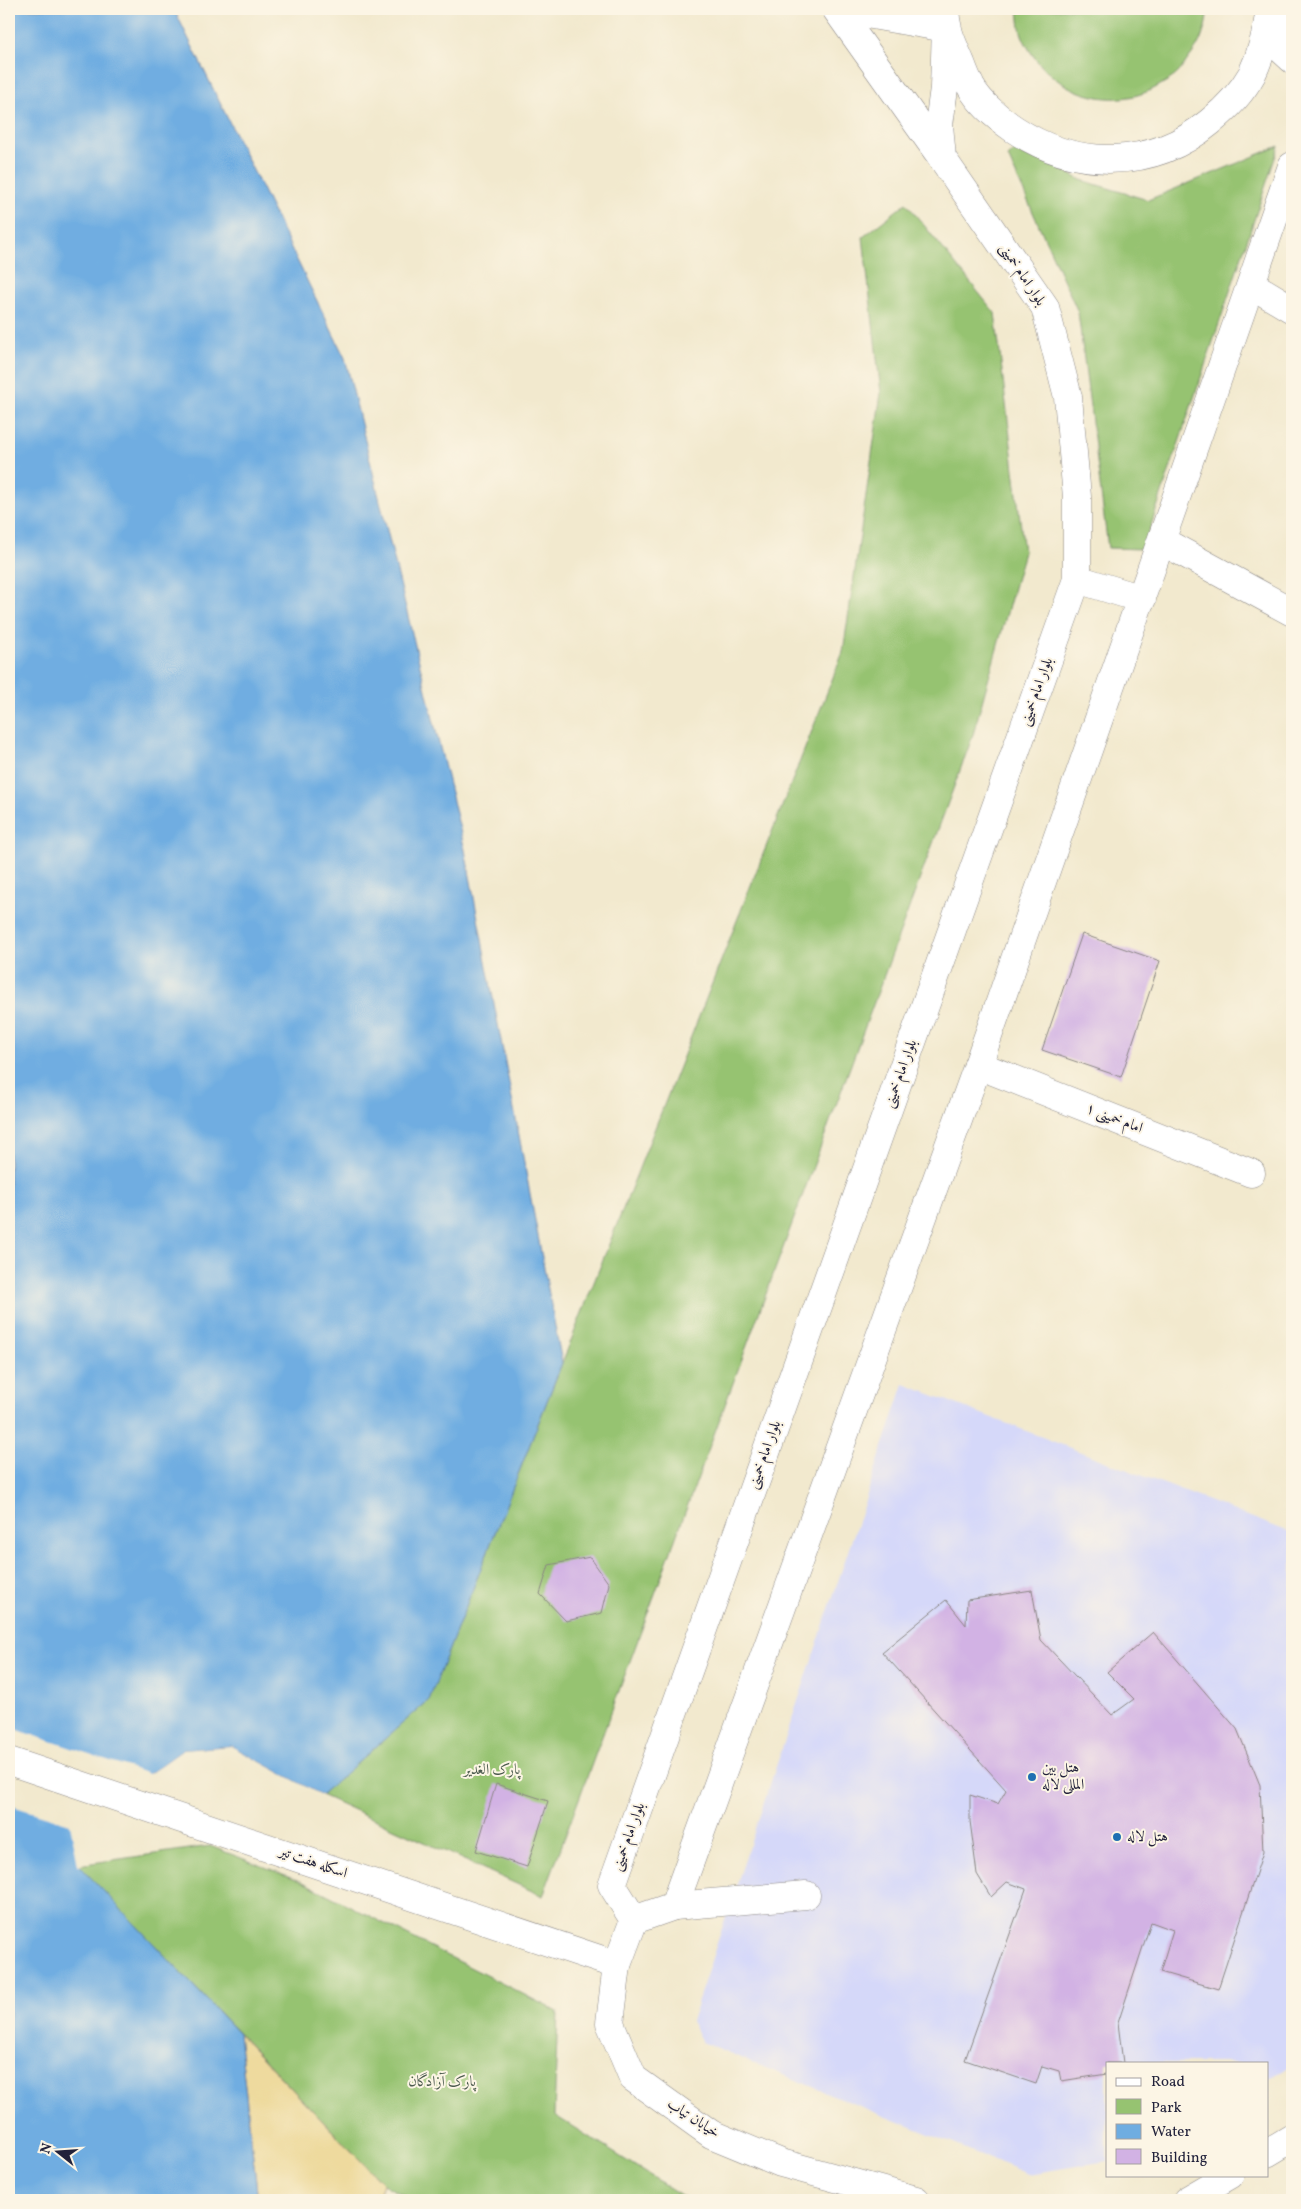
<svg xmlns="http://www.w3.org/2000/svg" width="1301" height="2209" font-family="Vollkorn,Amiri,serif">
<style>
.built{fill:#d5d8f9}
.green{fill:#96c371;stroke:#5c7256}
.sand{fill:#eeda9e;stroke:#887e6c}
.water{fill:#6fade1;stroke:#48688e}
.pier{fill:#f2e9ce}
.building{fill:#d2b2e4}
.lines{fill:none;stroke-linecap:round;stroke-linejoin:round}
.minor-casing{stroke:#8a8684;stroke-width:29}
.major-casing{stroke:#8a8684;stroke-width:29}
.minor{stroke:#fff;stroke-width:28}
.major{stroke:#fff;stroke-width:28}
.poi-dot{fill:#1f6fb2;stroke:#fcf5e5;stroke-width:2}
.labels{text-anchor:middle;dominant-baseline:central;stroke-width:4;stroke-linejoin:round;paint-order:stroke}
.street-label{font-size:15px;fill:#22223b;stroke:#fcf5e5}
.poi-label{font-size:15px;fill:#22223b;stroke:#fcf5e5;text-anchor:start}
.park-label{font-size:15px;fill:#4b5a4e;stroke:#fcf5e5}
</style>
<rect width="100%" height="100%" fill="#fcf5e5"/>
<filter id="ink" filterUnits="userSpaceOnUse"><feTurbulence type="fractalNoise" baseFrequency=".02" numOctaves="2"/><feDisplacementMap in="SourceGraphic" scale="10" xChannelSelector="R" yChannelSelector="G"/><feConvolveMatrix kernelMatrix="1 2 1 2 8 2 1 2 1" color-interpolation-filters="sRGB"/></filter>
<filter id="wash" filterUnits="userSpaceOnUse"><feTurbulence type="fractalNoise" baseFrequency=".0096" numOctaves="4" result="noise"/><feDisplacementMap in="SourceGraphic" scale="20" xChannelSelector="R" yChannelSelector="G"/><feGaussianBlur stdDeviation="1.12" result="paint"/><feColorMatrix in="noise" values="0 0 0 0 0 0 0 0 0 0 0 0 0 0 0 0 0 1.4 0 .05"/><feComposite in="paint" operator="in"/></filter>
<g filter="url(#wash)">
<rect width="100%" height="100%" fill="#f2e9ce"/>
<!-- built -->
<path class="built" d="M 904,1384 L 1292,1533 L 1292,2065 L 1267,2080 L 1267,2063 L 1107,2063 L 1107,2161 L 1028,2174 L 702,2042 L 691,2021 Z"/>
<!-- green -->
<path class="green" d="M 1018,9 L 1207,9 C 1208,26 1200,45 1189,58 C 1185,63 1182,69 1178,73 C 1173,78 1167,81 1162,84 C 1111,117 1044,90 1022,35 C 1019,27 1019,17 1018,9 Z
M 1020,146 L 1081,180 L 1148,200 L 1279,146 L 1143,549 L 1108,548 L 1078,312 L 1008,157 Z
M 906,203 L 995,313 L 1024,552 L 972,738 L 543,1896 L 321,1795 L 429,1700 L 843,652 L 881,393 L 863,237 Z
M 210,1846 L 301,1881 L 558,2012 L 554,2115 L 689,2200 L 412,2200 L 383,2184 L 78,1865 Z"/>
<!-- sand -->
<path class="sand" d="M 239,2034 L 383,2184 L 377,2200 L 258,2200 Z"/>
<!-- water -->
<path class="water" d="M 9,9 L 174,9 L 345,358 L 465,850 L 562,1363 L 429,1700 L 321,1795 L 231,1746 L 183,1750 L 149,1774 L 79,1865 L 239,2034 L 258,2200 L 9,2200 Z"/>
<!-- pier -->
<path class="pier" d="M 9,1727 L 149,1774 L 183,1750 L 231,1746 L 321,1795 L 318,1797 L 231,1749 L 184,1753 L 151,1776 L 82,1865 L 78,1865 L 70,1824 L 9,1805 Z"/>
<g id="blocks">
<!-- building -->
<path class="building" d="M 1082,934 L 1160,961 L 1121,1077 L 1042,1050 Z
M 590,1557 L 609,1584 L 602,1613 L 566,1621 L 540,1594 L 549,1565 Z
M 1032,1590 L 1041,1640 L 1112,1715 L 1134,1699 L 1107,1672 L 1153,1632 L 1237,1729 L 1260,1785 L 1263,1852 L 1218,1989 L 1160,1972 L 1173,1930 L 1151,1922 L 1118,2023 L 1123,2063 L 1107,2063 L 1107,2074 L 1061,2081 L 1059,2071 L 1042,2066 L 1036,2084 L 965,2060 L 1026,1889 L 1007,1882 L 991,1897 L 977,1874 L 970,1821 L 970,1795 L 998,1804 L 1006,1790 L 882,1652 L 946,1600 L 966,1625 L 967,1600 Z
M 496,1784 L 548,1801 L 527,1867 L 476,1851 Z"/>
</g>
</g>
<g filter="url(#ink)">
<use href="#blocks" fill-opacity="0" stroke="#8a8684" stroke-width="1"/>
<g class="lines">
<defs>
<path id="minor" d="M 836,9 L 942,158
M 838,9 L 946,28
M 1252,285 L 1292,309
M 1162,541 L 1292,612
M 978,1065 L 1251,1173
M 9,1761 L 617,1965
M 674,1906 L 806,1895"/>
<path id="major" d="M 945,9 C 946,31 952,42 961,63 C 964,71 967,79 971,87 C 980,103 999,119 1014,129 C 1075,170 1152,170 1210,122 C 1226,109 1242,92 1252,74 C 1262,53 1267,32 1270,9
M 1292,20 L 1267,36 L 1292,59
M 946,28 L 944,88 L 939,125 L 942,158 L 1045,307 L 1068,397 L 1077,497 L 1077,579 L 612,1885 L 634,1920 L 674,1906 L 978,1065 L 1292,166
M 1077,579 L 1142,599
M 634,1920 L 617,1965 L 610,2023 L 633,2078 L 711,2134 L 781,2163 L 916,2200
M 1267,2153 L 1292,2138
M 1187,2200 L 1230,2175"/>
</defs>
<!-- minor casing -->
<use href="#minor" class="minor-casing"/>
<!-- major casing -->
<use href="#major" class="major-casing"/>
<!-- minor -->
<use href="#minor" class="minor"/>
<!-- major -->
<use href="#major" class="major"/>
</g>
</g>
<!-- markers -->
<g class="poi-dot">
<circle cx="1032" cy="1777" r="5"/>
<circle cx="1117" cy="1837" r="5"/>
</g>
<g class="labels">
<!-- street labels -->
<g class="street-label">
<text transform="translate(1022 275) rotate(57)">بلوار امام خمینی</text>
<text transform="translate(1037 692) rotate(-70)">بلوار امام خمینی</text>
<text transform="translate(901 1074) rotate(-70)">بلوار امام خمینی</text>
<text transform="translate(1114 1119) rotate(21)">امام خمینی ۱</text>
<text transform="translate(765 1455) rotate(-70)">بلوار امام خمینی</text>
<text transform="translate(629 1837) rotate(-70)">بلوار امام خمینی</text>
<text transform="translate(313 1863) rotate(19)">اسکله هفت تیر</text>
<text transform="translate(693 2119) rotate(33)">خیابان تیاب</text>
</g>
<!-- poi labels -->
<g class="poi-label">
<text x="1042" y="1768">هتل بین<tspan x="1042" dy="17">المللی لاله</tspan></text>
<text x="1127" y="1837">هتل لاله</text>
</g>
<!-- park labels -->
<g class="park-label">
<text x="492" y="1770">پارک الغدیر</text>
<text x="442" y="2082">پارک آزادگان</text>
</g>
</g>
<!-- margin -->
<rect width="1301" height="2209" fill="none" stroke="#fcf5e5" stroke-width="30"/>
<!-- legend -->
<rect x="1106" y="2062" width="162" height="115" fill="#fcf5e5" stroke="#a5a1a1"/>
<rect x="1116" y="2078" width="25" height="8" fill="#ffffff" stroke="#a5a1a1"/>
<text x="1151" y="2086" font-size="15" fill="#22223b">Road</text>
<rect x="1116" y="2099" width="25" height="15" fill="#96c371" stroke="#a5a1a1"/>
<text x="1151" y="2112" font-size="15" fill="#22223b">Park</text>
<rect x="1116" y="2124" width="25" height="15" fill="#6fade1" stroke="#a5a1a1"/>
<text x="1151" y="2136" font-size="15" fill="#22223b">Water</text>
<rect x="1116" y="2149" width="25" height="15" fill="#d2b2e4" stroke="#a5a1a1"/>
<text x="1151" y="2162" font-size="15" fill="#22223b">Building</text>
<!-- north arrow -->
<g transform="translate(58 2152) rotate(287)" stroke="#fcf5e5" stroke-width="4" paint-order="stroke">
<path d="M0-4L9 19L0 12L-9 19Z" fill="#22223b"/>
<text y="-8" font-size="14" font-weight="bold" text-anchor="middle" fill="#22223b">N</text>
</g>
</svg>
